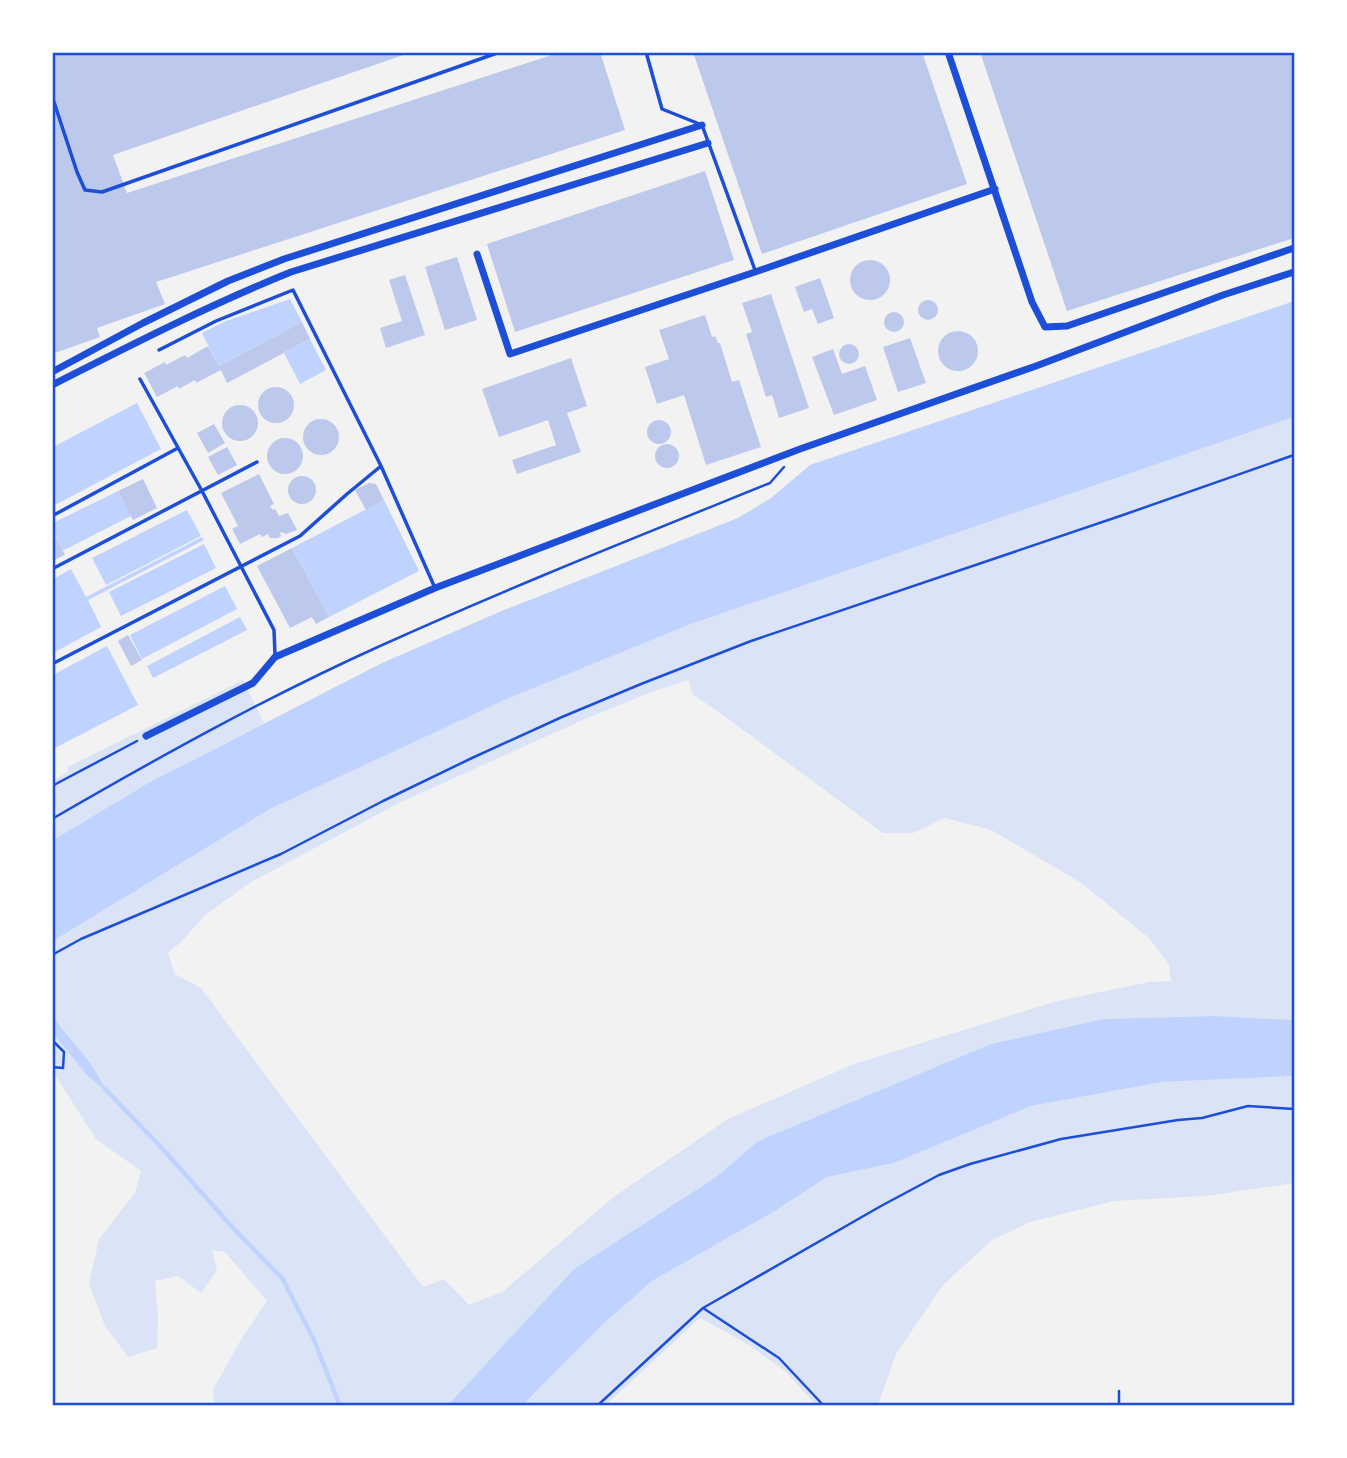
<svg xmlns="http://www.w3.org/2000/svg" width="1347" height="1458" font-family="Montserrat,sans-serif">
<style>
.green{fill:#dbe4f7;fill-rule:evenodd}
.water{fill:#bfd3fe}
.lines{fill:none;stroke-linecap:round;stroke-linejoin:round}
.stream{stroke:#bfd3fe;stroke-width:4.5}
.building{fill:#bdc9ec}
.path{stroke:#1d4ed8;stroke-width:2.5}
.service{stroke:#1d4ed8;stroke-width:3.5}
.minor{stroke:#1d4ed8;stroke-width:7}
.neatline{fill:none;stroke:#1d4ed8;stroke-width:2.5}
</style>
<rect width="100%" height="100%" fill="#f2f2f2"/>
<!-- green -->
<path class="green" d="M 1294,417 L 1294,1020 L 1215,1016 L 1103,1019 L 991,1044 L 758,1141 L 716,1177 L 574,1269 L 448,1406 L 214,1405 L 213,1389 L 242,1338 L 267,1301 L 225,1252 L 212,1250 L 217,1270 L 201,1293 L 178,1276 L 155,1281 L 158,1318 L 157,1348 L 128,1357 L 105,1326 L 89,1284 L 99,1239 L 135,1193 L 141,1171 L 96,1139 L 53,1072 L 53,941 L 270,809 L 509,698 L 691,624 ZM 689,680 L 692,694 L 716,710 L 883,833 L 913,833 L 945,818 L 991,830 L 1080,882 L 1149,938 L 1169,964 L 1171,981 L 1149,982 L 1057,1001 L 854,1064 L 728,1119 L 615,1196 L 502,1292 L 469,1305 L 444,1279 L 423,1287 L 201,988 L 175,974 L 168,953 L 181,942 L 204,916 L 251,882 L 399,803 L 585,719 L 654,691 Z
M 243,680 L 264,723 L 150,782 L 53,840 L 53,780 L 68,772 L 68,767 Z
M 1294,1076 L 1294,1183 L 1206,1196 L 1114,1201 L 1030,1222 L 992,1240 L 943,1285 L 896,1354 L 878,1405 L 816,1405 L 785,1371 L 749,1345 L 700,1318 L 606,1405 L 523,1406 L 599,1328 L 652,1281 L 775,1211 L 827,1177 L 894,1163 L 1031,1106 L 1162,1082 Z"/>
<!-- water -->
<path class="water" d="M 290,299 L 302,322 L 219,366 L 202,333 L 226,321 Z
M 1294,301 L 1294,417 L 691,624 L 509,698 L 270,809 L 53,941 L 53,840 L 150,782 L 382,663 L 504,610 L 738,518 L 771,498 L 810,465 Z
M 310,339 L 326,370 L 300,384 L 284,353 Z
M 137,403 L 161,449 L 53,506 L 53,447 Z
M 118,491 L 131,516 L 62,551 L 53,531 L 53,523 Z
M 384,500 L 419,571 L 329,617 L 292,548 Z
M 187,510 L 201,536 L 106,585 L 92,558 Z
M 202,537 L 204,540 L 88,600 L 101,627 L 53,653 L 53,579 L 71,569 L 86,597 Z
M 204,544 L 216,568 L 121,616 L 109,592 Z
M 225,586 L 237,609 L 142,659 L 130,635 Z
M 240,617 L 247,630 L 153,678 L 147,666 Z
M 107,646 L 138,705 L 53,749 L 53,675 Z
M 52,1013 C 60,1029 72,1040 83,1054 C 93,1066 100,1078 107,1092 L 86,1074 L 53,1033 Z
M 1215,1016 L 1294,1020 L 1294,1076 L 1162,1082 L 1031,1106 L 894,1163 L 827,1177 L 775,1211 L 652,1281 L 599,1328 L 523,1405 L 448,1405 L 574,1269 L 716,1177 L 758,1141 L 991,1044 L 1103,1019 Z"/>
<g class="lines">
<!-- stream -->
<path class="stream" d="M 105,1089 L 160,1146 L 233,1228 L 282,1278 L 314,1340 L 340,1406"/>
</g>
<!-- building -->
<path class="building" d="M 52,52 L 412,52 L 113,155 L 127,193 L 561,52 L 600,52 L 625,130 L 156,282 L 165,304 L 97,328 L 100,337 L 52,354 Z
M 693,52 L 922,52 L 967,184 L 762,254 Z
M 980,52 L 1294,52 L 1294,238 L 1067,311 Z
M 705,171 L 734,260 L 515,332 L 487,244 Z
M 457,257 L 477,320 L 445,330 L 425,267 Z
M850 280a20 20 0 1 1 40 0a20 20 0 1 1-40 0Z
M 405,275 L 425,335 L 386,348 L 380,328 L 402,321 L 389,280 Z
M 820,278 L 834,318 L 818,324 L 812,309 L 804,312 L 795,287 Z
M 771,294 L 809,408 L 779,418 L 772,395 L 766,397 L 746,334 L 752,332 L 742,303 Z
M918 310a10 10 0 1 1 20 0a10 10 0 1 1-20 0Z
M884 322a10 10 0 1 1 20 0a10 10 0 1 1-20 0Z
M 705,315 L 712,337 L 715,336 L 718,343 L 720,343 L 732,382 L 739,380 L 761,447 L 706,465 L 684,395 L 657,404 L 645,367 L 669,359 L 659,330 Z
M 302,322 L 310,339 L 227,383 L 221,370 L 196,383 L 195,380 L 179,389 L 178,386 L 157,397 L 144,373 L 165,362 L 166,365 L 185,355 L 187,358 L 208,346 L 219,366 Z
M938 351a20 20 0 1 1 40 0a20 20 0 1 1-40 0Z
M 910,338 L 926,383 L 898,392 L 883,347 Z
M839 354a10 10 0 1 1 20 0a10 10 0 1 1-20 0Z
M 833,349 L 842,374 L 865,366 L 877,400 L 834,415 L 812,357 Z
M 571,358 L 587,406 L 567,413 L 581,452 L 517,474 L 512,460 L 556,445 L 548,420 L 499,437 L 482,389 Z
M258 405a18 18 0 1 1 36 0a18 18 0 1 1-36 0Z
M222 423a18 18 0 1 1 36 0a18 18 0 1 1-36 0Z
M303 437a18 18 0 1 1 36 0a18 18 0 1 1-36 0Z
M647 432a12 12 0 1 1 24 0a12 12 0 1 1-24 0Z
M 214,424 L 225,443 L 208,453 L 197,433 Z
M267 456a18 18 0 1 1 36 0a18 18 0 1 1-36 0Z
M655 456a12 12 0 1 1 24 0a12 12 0 1 1-24 0Z
M 227,447 L 237,465 L 218,475 L 208,457 Z
M 259,474 L 274,504 L 270,506 L 273,510 L 275,509 L 279,516 L 288,513 L 297,530 L 286,534 L 280,532 L 281,536 L 278,538 L 270,538 L 268,534 L 262,537 L 260,534 L 240,544 L 232,529 L 238,526 L 221,493 Z
M288 490a14 14 0 1 1 28 0a14 14 0 1 1-28 0Z
M 143,479 L 157,508 L 133,520 L 118,491 Z
M 369,483 L 376,484 L 384,500 L 366,510 L 355,490 Z
M 52,531 L 65,555 L 52,561 Z
M 292,548 L 329,617 L 316,624 L 312,617 L 290,628 L 257,566 Z
M 128,635 L 142,660 L 131,666 L 118,641 Z"/>
<g class="lines">
<!-- path -->
<path class="path" d="M 52,786 L 137,741
M 52,819 C 159,757 267,697 380,646 C 508,588 639,536 770,483 L 784,467
M 52,955 L 81,939 L 281,854 L 383,801 L 472,758 L 562,717 L 641,684 L 751,641 L 1123,515 L 1294,455
M 52,1040 L 64,1052 L 63,1068 L 52,1067
M 703,1308 L 779,1358 L 824,1406
M 1119,1391 L 1119,1406
M 597,1406 L 703,1308 L 881,1206 L 939,1175 L 970,1164 L 1061,1139 L 1178,1120 L 1202,1118 L 1248,1106 L 1294,1109"/>
<!-- service -->
<path class="service" d="M 646,52 L 662,109 L 702,125 L 755,270
M 52,96 L 77,172 L 85,190 L 102,192 L 500,52
M 159,350 L 216,321 L 293,290 L 381,466 L 435,588
M 140,379 L 202,491 L 274,630 L 275,655
M 52,516 L 178,448
M 52,569 L 257,462
M 52,664 L 300,536 L 347,494 L 381,466"/>
<!-- minor -->
<path class="minor" d="M 948,52 L 1032,302 L 1045,327 L 1067,326 L 1294,248
M 477,254 L 510,354 L 755,272 L 995,189
M 52,372 L 143,323 L 228,281 L 284,259 L 702,125
M 52,385 C 131,345 209,305 291,272 L 708,143
M 146,736 L 253,683 L 275,657 L 435,588 L 800,449 L 1036,366 L 1223,295 L 1294,272"/>
</g>
<!-- border -->
<rect width="1347" height="1458" fill="none" stroke="#ffffff" stroke-width="108"/>
<rect x="54" y="54" width="1239" height="1350" class="neatline"/>
</svg>
